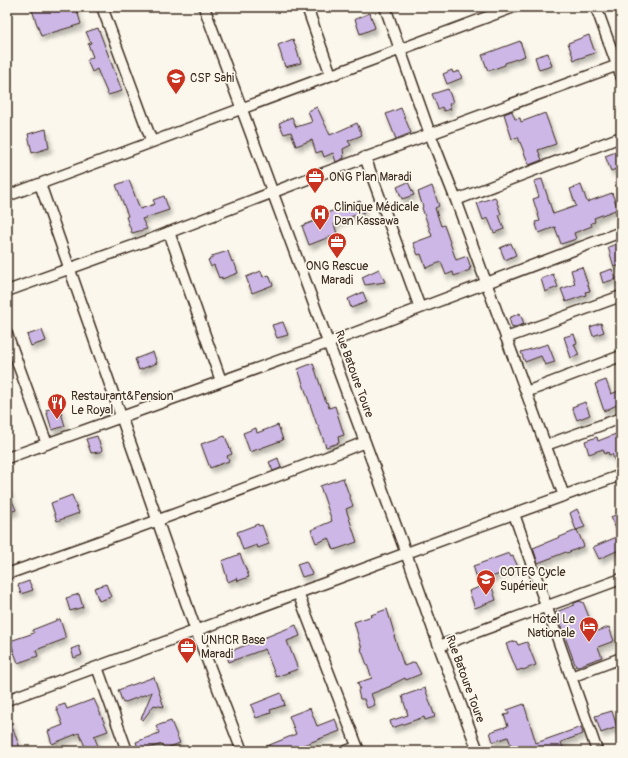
<svg xmlns="http://www.w3.org/2000/svg" width="628" height="758" font-family="Pangolin,sans-serif">
<style>
.building{fill:#cdb7e7;stroke:#3b2a1e;filter:url(#shadow)}
.lines{fill:none;stroke-linecap:round;stroke-linejoin:round}
.minor-casing{stroke:#3b2a1e;stroke-width:13}
.minor{stroke:#fbf7ec;stroke-width:10}
.labels{text-anchor:middle;dominant-baseline:central;stroke-width:3.5;stroke-linejoin:round;paint-order:stroke}
.poi-label{font-size:12px;fill:#3b2a1e;stroke:#fbf7ec;text-anchor:start}
.street-label{font-size:12px;fill:#3b2a1e;stroke:#fbf7ec}
</style>
<defs>
<filter id="shadow"><feDropShadow dx="2.5" dy="4.5" stdDeviation="2" flood-color="#0004"/></filter>
</defs>
<rect width="100%" height="100%" fill="#fbf7ec"/>
<filter id="ink" filterUnits="userSpaceOnUse"><feTurbulence type="fractalNoise" baseFrequency=".025" numOctaves="2"/><feDisplacementMap in="SourceGraphic" scale="8" xChannelSelector="R" yChannelSelector="G"/><feConvolveMatrix kernelMatrix="1 2 1 2 8 2 1 2 1" color-interpolation-filters="sRGB"/></filter>
<g filter="url(#ink)">
<!-- building -->
<path class="building" d="M 41,7 L 76,7 L 81,24 L 41,36 L 32,10 Z
M 370,13 L 375,28 L 360,34 L 355,19 Z
M 98,28 L 122,91 L 108,95 L 97,69 L 92,72 L 87,60 L 93,57 L 88,44 L 91,43 L 86,32 Z
M 589,35 L 595,53 L 574,60 L 568,43 Z
M 293,39 L 301,63 L 285,67 L 278,45 Z
M 520,41 L 525,56 L 505,63 L 505,65 L 488,71 L 482,55 Z
M 548,53 L 552,66 L 539,70 L 535,57 Z
M 452,70 L 453,73 L 459,71 L 462,78 L 447,84 L 443,74 Z
M 448,89 L 453,102 L 449,104 L 451,109 L 444,111 L 442,107 L 438,109 L 432,94 Z
M 317,107 L 330,135 L 357,123 L 362,135 L 348,141 L 351,145 L 343,149 L 344,158 L 336,162 L 333,153 L 324,157 L 322,151 L 316,153 L 312,140 L 296,146 L 291,132 L 284,134 L 279,123 L 292,117 L 296,127 L 312,122 L 308,111 Z
M 401,108 L 411,133 L 396,139 L 386,114 Z
M 512,111 L 515,119 L 520,118 L 521,122 L 545,113 L 556,144 L 538,150 L 542,160 L 529,165 L 518,137 L 512,139 L 504,114 Z
M 46,129 L 49,148 L 32,153 L 28,134 Z
M 621,150 L 621,167 L 611,171 L 605,156 Z
M 542,179 L 553,214 L 576,206 L 570,189 L 581,185 L 587,202 L 612,193 L 618,209 L 594,218 L 595,222 L 591,223 L 592,226 L 574,233 L 576,239 L 561,244 L 555,227 L 539,233 L 535,222 L 540,221 L 533,199 L 539,197 L 534,181 Z
M 129,180 L 140,209 L 155,204 L 153,200 L 164,196 L 169,210 L 142,219 L 147,229 L 132,233 L 126,217 L 128,216 L 116,185 Z
M 408,182 L 414,195 L 402,199 L 397,187 Z
M 432,186 L 439,206 L 435,208 L 441,226 L 444,225 L 456,260 L 467,256 L 471,268 L 469,268 L 470,270 L 454,276 L 453,272 L 446,275 L 441,262 L 426,268 L 421,254 L 418,255 L 413,243 L 432,236 L 422,208 L 423,207 L 418,192 Z
M 495,197 L 501,214 L 499,215 L 504,229 L 494,233 L 488,218 L 483,220 L 477,203 Z
M 360,201 L 364,212 L 337,222 L 337,223 L 334,224 L 337,234 L 309,245 L 302,226 L 322,218 L 321,215 Z
M 511,243 L 516,255 L 505,260 L 500,248 Z
M 619,243 L 621,250 L 621,265 L 614,267 L 608,247 Z
M 228,251 L 232,262 L 234,261 L 238,273 L 222,279 L 222,277 L 219,278 L 214,265 L 211,267 L 208,260 L 212,258 L 212,256 Z
M 582,267 L 590,291 L 585,292 L 586,295 L 566,302 L 561,289 L 575,284 L 571,270 Z
M 379,269 L 385,282 L 365,285 L 362,277 Z
M 612,269 L 616,279 L 603,283 L 600,273 Z
M 261,271 L 263,277 L 269,275 L 273,285 L 252,293 L 246,277 Z
M 553,274 L 558,287 L 545,292 L 541,279 Z
M 363,292 L 367,302 L 351,308 L 348,299 Z
M 520,313 L 524,324 L 512,328 L 509,318 Z
M 283,322 L 288,335 L 277,338 L 272,325 Z
M 601,323 L 604,332 L 593,336 L 590,327 Z
M 42,330 L 46,341 L 31,346 L 27,335 Z
M 574,334 L 577,343 L 574,344 L 579,355 L 571,358 L 564,337 Z
M 548,344 L 555,362 L 545,365 L 541,356 L 525,362 L 521,352 Z
M 153,352 L 157,363 L 139,370 L 135,359 Z
M 313,363 L 326,403 L 327,402 L 329,408 L 335,406 L 344,435 L 338,437 L 339,443 L 326,447 L 318,425 L 317,425 L 298,369 Z
M 606,380 L 611,394 L 621,390 L 621,403 L 604,411 L 595,384 Z
M 585,402 L 590,415 L 577,420 L 572,407 Z
M 59,406 L 65,426 L 52,430 L 46,410 Z
M 278,425 L 283,440 L 250,452 L 243,433 L 256,428 L 257,433 Z
M 621,432 L 621,459 L 615,461 L 612,454 L 609,455 L 608,452 L 605,454 L 603,449 L 589,454 L 585,441 L 597,437 L 598,441 Z
M 97,436 L 102,450 L 100,452 L 91,453 L 86,439 Z
M 225,436 L 232,454 L 227,456 L 229,461 L 210,468 L 201,444 Z
M 278,458 L 281,468 L 273,471 L 269,462 Z
M 343,478 L 353,506 L 346,509 L 357,542 L 334,550 L 329,538 L 316,543 L 311,530 L 332,521 L 320,486 Z
M 7,488 L 16,510 L 7,513 Z
M 72,495 L 79,513 L 57,521 L 51,503 Z
M 577,509 L 585,527 L 576,530 L 570,513 Z
M 621,512 L 621,549 L 599,559 L 593,547 L 619,536 L 611,517 Z
M 258,524 L 259,526 L 262,525 L 269,544 L 258,548 L 257,545 L 243,550 L 237,532 Z
M 577,530 L 584,546 L 567,553 L 566,552 L 538,563 L 533,548 Z
M 509,553 L 511,557 L 513,556 L 518,567 L 489,578 L 496,600 L 475,608 L 469,591 L 480,587 L 473,566 Z
M 240,554 L 249,577 L 238,581 L 237,578 L 228,582 L 222,561 Z
M 306,561 L 312,574 L 302,577 L 297,564 Z
M 29,581 L 33,590 L 21,594 L 18,585 Z
M 106,584 L 111,597 L 99,601 L 94,588 Z
M 79,594 L 83,607 L 70,611 L 66,598 Z
M 580,601 L 581,602 L 583,602 L 595,632 L 609,627 L 614,641 L 598,647 L 602,657 L 576,667 L 556,612 L 574,605 L 574,603 Z
M 387,609 L 395,636 L 394,636 L 404,666 L 415,662 L 421,674 L 406,680 L 405,678 L 391,685 L 391,686 L 371,694 L 375,705 L 367,708 L 364,699 L 360,699 L 358,691 L 360,688 L 357,683 L 372,678 L 361,649 L 362,649 L 354,622 L 372,616 L 371,615 Z
M 60,619 L 65,635 L 65,639 L 36,650 L 38,656 L 18,663 L 10,641 L 34,633 L 32,630 Z
M 296,625 L 300,636 L 287,641 L 298,669 L 276,677 L 265,649 L 229,662 L 226,653 Z
M 516,641 L 518,645 L 527,642 L 536,665 L 523,670 L 522,669 L 517,671 L 506,644 Z
M 79,646 L 82,655 L 74,658 L 71,649 Z
M 154,677 L 164,707 L 154,705 L 143,720 L 141,719 L 152,692 L 123,703 L 118,690 Z
M 425,688 L 435,717 L 425,720 L 424,717 L 392,728 L 390,721 L 408,715 L 402,696 Z
M 281,693 L 285,705 L 270,710 L 271,713 L 256,718 L 251,705 Z
M 94,699 L 108,731 L 94,736 L 100,751 L 87,751 L 79,733 L 52,744 L 48,731 L 63,725 L 56,707 L 65,704 L 67,709 Z
M 524,704 L 536,743 L 581,727 L 583,734 L 561,742 L 564,751 L 513,751 L 508,737 L 493,742 L 490,732 L 508,726 L 504,715 L 509,714 L 507,710 Z
M 310,708 L 317,726 L 335,719 L 340,731 L 288,751 L 255,751 L 296,734 L 289,716 Z
M 612,711 L 617,727 L 601,733 L 595,716 Z
M 7,715 L 8,715 L 21,751 L 7,751 L 7,740 L 9,740 L 7,734 Z
M 171,721 L 180,743 L 164,749 L 162,744 L 139,751 L 136,742 L 159,733 L 156,726 Z"/>
<g class="lines">
<defs>
<path id="minor" d="M 102,7 L 152,142
M 204,7 L 406,553 L 439,646 L 478,751
M 307,7 L 331,75
M 385,7 L 430,134 L 456,200 L 564,496
M 596,7 L 621,76
M 365,157 L 420,308
M 40,184 L 196,631 L 242,751
M 7,196 L 514,7
M 456,200 L 621,137
M 169,232 L 221,381
M 7,291 L 149,240 L 310,178 L 621,64
M 7,334 L 47,444
M 506,338 L 621,296
M 526,392 L 621,356
M 546,445 L 621,418
M 7,458 L 328,343 L 621,232
M 514,514 L 597,751
M 7,574 C 127,532 247,489 365,442
M 298,593 L 359,751
M 439,646 L 621,579
M 97,667 L 127,751
M 571,677 L 621,658
M 7,700 L 480,526 L 621,475
M 346,751 L 357,747"/>
</defs>
<!-- minor casing -->
<use href="#minor" class="minor-casing"/>
<!-- minor -->
<use href="#minor" class="minor"/>
</g>
</g>
<!-- icons -->
<defs>
<symbol id="school-pin" viewBox="-11 -11 22 30"><path d="M0 17L-7.5 6A9.5 9.5 0 1 1 7.5 6Z" fill="#c8321e" stroke="#fbf7ec"/><path d="M0-5L7-2L0 1L-7-2ZM-4 1L0 2.5L4 1V4Q0 6-4 4Z" fill="#fff"/></symbol>
<symbol id="office-pin" viewBox="-11 -11 22 30"><path d="M0 17L-7.5 6A9.5 9.5 0 1 1 7.5 6Z" fill="#c8321e" stroke="#fbf7ec"/><path d="M-6-3h4V-5.5h4V-3h4V5H-6ZM-1-4.5V-3h2v-1.5ZM-6 0V1H6V0Z" fill="#fff"/></symbol>
<symbol id="hospital-pin" viewBox="-11 -11 22 30"><path d="M0 17L-7.5 6A9.5 9.5 0 1 1 7.5 6Z" fill="#c8321e" stroke="#fbf7ec"/><path d="M-5-5h3v3.5h4V-5h3V5h-3V1.5h-4V5h-3Z" fill="#fff"/></symbol>
<symbol id="restaurant-pin" viewBox="-11 -11 22 30"><path d="M0 17L-7.5 6A9.5 9.5 0 1 1 7.5 6Z" fill="#c8321e" stroke="#fbf7ec"/><path d="M-5-6h1v4h1v-4h1v4h1v-4h1v5L-1.5 .5V6h-2V.5L-5-1ZM5-6V6H3V1.5H1.5Q1.5-4 5-6Z" fill="#fff"/></symbol>
<symbol id="university-pin" viewBox="-11 -11 22 30"><path d="M0 17L-7.5 6A9.5 9.5 0 1 1 7.5 6Z" fill="#c8321e" stroke="#fbf7ec"/><path d="M0-5L7-2L0 1L-7-2ZM-4 1L0 2.5L4 1V4Q0 6-4 4Z" fill="#fff"/></symbol>
<symbol id="hotel-pin" viewBox="-11 -11 22 30"><path d="M0 17L-7.5 6A9.5 9.5 0 1 1 7.5 6Z" fill="#c8321e" stroke="#fbf7ec"/><path d="M-6-4.5h1.5V1H6V5H4.5V3h-9V5H-6ZM-4 0a1.8 1.8 0 1 1 3.6 0ZM.5 0V-2.5h3Q6-2.5 6 0Z" fill="#fff"/></symbol>
</defs>
<g fill-rule="evenodd">
<use href="#school-pin" x="165" y="67" width="22" height="30"/>
<use href="#office-pin" x="304" y="166" width="22" height="30"/>
<use href="#hospital-pin" x="309" y="203" width="22" height="30"/>
<use href="#office-pin" x="326" y="231" width="22" height="30"/>
<use href="#restaurant-pin" x="46" y="392" width="22" height="30"/>
<use href="#university-pin" x="475" y="568" width="22" height="30"/>
<use href="#hotel-pin" x="578" y="615" width="22" height="30"/>
<use href="#office-pin" x="176" y="636" width="22" height="30"/>
</g>
<g class="labels">
<!-- poi labels -->
<g class="poi-label">
<text x="190" y="78">CSP Sahi</text>
<text x="329" y="177">ONG Plan Maradi</text>
<text x="334" y="207">Clinique Médicale<tspan x="334" dy="14">Dan Kassawa</tspan></text>
<text x="337" y="266" text-anchor="middle">ONG Rescue<tspan x="337" dy="14">Maradi</tspan></text>
<text x="71" y="396">Restaurant&amp;Pension<tspan x="71" dy="14">Le Royal</tspan></text>
<text x="500" y="572">COTEG Cycle<tspan x="500" dy="14">Supérieur</tspan></text>
<text x="575" y="619" text-anchor="end">Hotel Le<tspan x="575" dy="14">Nationale</tspan></text>
<text x="201" y="640">UNHCR Base<tspan x="201" dy="14">Maradi</tspan></text>
</g>
<!-- street labels -->
<g class="street-label">
<text transform="translate(354 374) rotate(70)">Rue Batoure Toure</text>
<text transform="translate(465 679) rotate(70)">Rue Batoure Toure</text>
</g>
</g>
<!-- margin -->
<rect width="628" height="758" fill="none" stroke="#fbf7ec" stroke-width="24"/>
<rect x="12" y="12" width="604" height="734" fill="none" stroke="#3b2a1e" stroke-width="1.5" filter="url(#ink)"/>
</svg>
